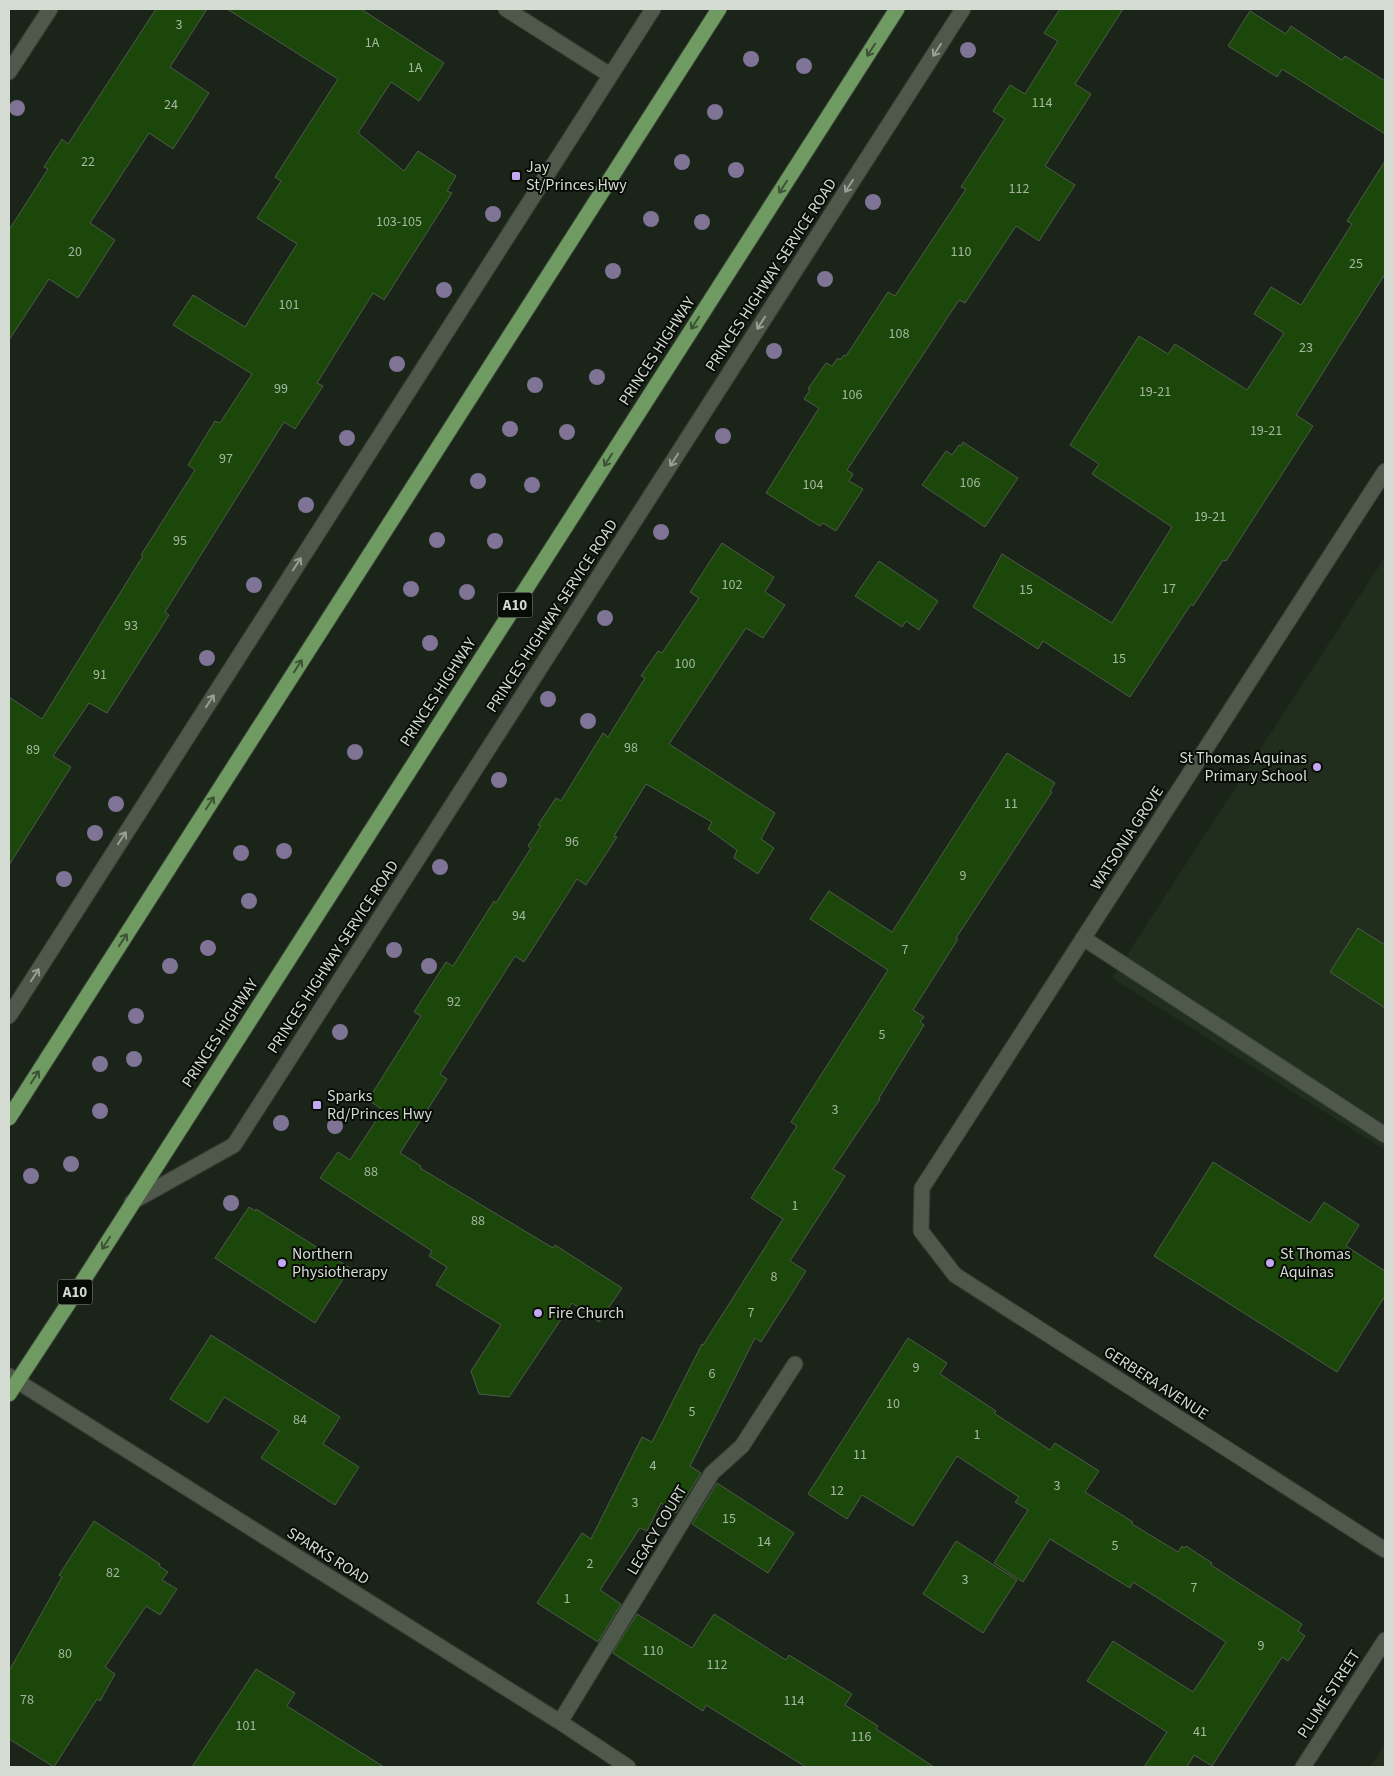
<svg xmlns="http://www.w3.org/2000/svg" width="1394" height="1776" font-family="'Source Sans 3',sans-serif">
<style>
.built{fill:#212e1e}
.building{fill:#1b480a;stroke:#4f594c}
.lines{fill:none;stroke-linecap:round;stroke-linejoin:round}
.minor-casing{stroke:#373e36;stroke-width:17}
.highway-casing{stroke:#373e36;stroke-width:17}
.minor{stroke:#4e584b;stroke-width:15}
.highway{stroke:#6f9a62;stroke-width:15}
.tree{fill:#7f7396}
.oneway{stroke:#3c5334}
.oneway2{stroke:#98a096}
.poi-dot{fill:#c4a7f1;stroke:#080c07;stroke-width:2}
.labels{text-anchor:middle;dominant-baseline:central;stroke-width:4;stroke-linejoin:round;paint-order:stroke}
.number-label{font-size:14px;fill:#a6b6a1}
.shield{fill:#080c07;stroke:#979d96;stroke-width:1}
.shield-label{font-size:15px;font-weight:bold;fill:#d4dbd3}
.poi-label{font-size:16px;fill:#d4dbd3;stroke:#080c07;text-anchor:start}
.street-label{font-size:16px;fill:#d4dbd3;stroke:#080c07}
</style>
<rect width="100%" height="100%" fill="#1b2418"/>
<!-- built -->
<path class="built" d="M 1385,557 L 1385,1150 L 1112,978 Z
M 1385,1744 L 1385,1767 L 1370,1767 Z"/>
<!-- building -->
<path class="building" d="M 156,9 L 207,9 L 170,67 L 209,93 L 173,149 L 149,133 L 90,223 L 115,240 L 78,298 L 49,279 L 9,340 L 9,230 L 48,169 L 44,167 L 62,139 L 68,144 Z
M 227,9 L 361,9 L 444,63 L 419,101 L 391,82 L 358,133 L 404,171 L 418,151 L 456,176 L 447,191 L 452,193 L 384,300 L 373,293 L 317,383 L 323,386 L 295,429 L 284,422 L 165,612 L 169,615 L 107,713 L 89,703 L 53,756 L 71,767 L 9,865 L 9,697 L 42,719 L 143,556 L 141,555 L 195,470 L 188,465 L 215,421 L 220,423 L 252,374 L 173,325 L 193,295 L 245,327 L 297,244 L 257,218 L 281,181 L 275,177 L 338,79 Z
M 1060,9 L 1123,9 L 1075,84 L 1091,94 L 1045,166 L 1075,185 L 1039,241 L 1016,226 L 965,303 L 959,300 L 847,470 L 853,474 L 849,481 L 863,489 L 836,531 L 823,523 L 820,526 L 766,493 L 819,408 L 804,399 L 810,390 L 808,389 L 826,363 L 832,366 L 838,358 L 840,360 L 844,355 L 846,356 L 888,292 L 895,296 L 966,189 L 961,187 L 1005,119 L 993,111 L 1010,85 L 1025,94 L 1058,41 L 1044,33 Z
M 1250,11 L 1286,34 L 1291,26 L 1342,60 L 1345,56 L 1385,81 L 1385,134 L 1282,69 L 1277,77 L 1228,46 Z
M 1385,161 L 1385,274 L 1296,415 L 1313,426 L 1226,561 L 1223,560 L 1193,606 L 1191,604 L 1130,697 L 1043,641 L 1038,649 L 973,607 L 1002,554 L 1112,623 L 1172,527 L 1092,474 L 1099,464 L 1070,445 L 1139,336 L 1168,354 L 1175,344 L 1247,390 L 1284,333 L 1254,314 L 1271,287 L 1301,305 L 1352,224 L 1347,221 Z
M 963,442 L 1018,478 L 985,527 L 922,485 L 946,451 L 952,455 L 959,445 L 961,446 Z
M 722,543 L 774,577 L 765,592 L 785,605 L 763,638 L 746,628 L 669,744 L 775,813 L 761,839 L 774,848 L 758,874 L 734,858 L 737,850 L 708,829 L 712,822 L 646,784 L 614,836 L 617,837 L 586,885 L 577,879 L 524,962 L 515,956 L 440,1074 L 447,1079 L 400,1153 L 421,1166 L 420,1168 L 553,1248 L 555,1245 L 622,1288 L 599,1322 L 572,1303 L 509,1397 L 479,1394 L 471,1371 L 501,1325 L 436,1285 L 447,1267 L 429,1256 L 432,1251 L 320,1178 L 338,1152 L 350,1160 L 383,1110 L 368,1100 L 421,1016 L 414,1012 L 446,962 L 453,966 L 494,901 L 496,903 L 531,848 L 528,846 L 541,826 L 538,825 L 556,798 L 561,801 L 603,733 L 608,737 L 645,678 L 641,676 L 658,651 L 662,653 L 699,598 L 690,592 Z
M 879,561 L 938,601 L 919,630 L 906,621 L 902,627 L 855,596 Z
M 1007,753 L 1055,783 L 1050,791 L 1052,792 L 956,938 L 958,939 L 913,1010 L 924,1017 L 920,1022 L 924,1025 L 879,1098 L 880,1099 L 833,1169 L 845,1176 L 790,1261 L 806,1271 L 761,1342 L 755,1338 L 690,1466 L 701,1473 L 676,1513 L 661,1503 L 647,1531 L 640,1528 L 600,1590 L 621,1604 L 598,1642 L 537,1603 L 582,1533 L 591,1539 L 642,1437 L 652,1442 L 702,1344 L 703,1345 L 783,1219 L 751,1198 L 797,1126 L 791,1122 L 888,970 L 810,919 L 829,891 L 892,932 Z
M 1358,928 L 1385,945 L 1385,1008 L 1330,972 Z
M 1213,1162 L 1310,1223 L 1324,1202 L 1359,1225 L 1346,1246 L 1385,1271 L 1385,1296 L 1337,1372 L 1154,1256 Z
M 249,1207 L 255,1211 L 256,1209 L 350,1268 L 315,1323 L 215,1258 Z
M 211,1335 L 340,1417 L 323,1444 L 359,1467 L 335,1505 L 261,1458 L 279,1431 L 224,1397 L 208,1423 L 170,1399 Z
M 908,1338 L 947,1363 L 940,1374 L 996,1411 L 994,1413 L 1050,1450 L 1055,1443 L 1099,1471 L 1085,1492 L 1133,1522 L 1132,1524 L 1178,1552 L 1182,1546 L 1184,1548 L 1186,1546 L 1212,1563 L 1211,1565 L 1302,1624 L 1298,1631 L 1305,1636 L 1288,1661 L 1282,1657 L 1212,1766 L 1194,1755 L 1187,1767 L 1144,1767 L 1167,1732 L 1087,1681 L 1113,1641 L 1193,1692 L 1226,1642 L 1133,1582 L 1130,1588 L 1050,1539 L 1023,1582 L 994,1563 L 1028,1510 L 1015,1502 L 1019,1497 L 957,1456 L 913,1526 L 862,1495 L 847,1519 L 808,1494 Z
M 717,1483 L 794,1533 L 768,1573 L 692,1524 Z
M 94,1521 L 160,1564 L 159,1566 L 168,1572 L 162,1580 L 177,1589 L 160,1615 L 146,1606 L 105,1667 L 115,1674 L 100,1701 L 97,1699 L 54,1767 L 9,1739 L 9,1671 L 62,1577 L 59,1575 Z
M 956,1541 L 1017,1580 L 983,1633 L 923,1594 Z
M 637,1614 L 692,1648 L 714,1614 L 786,1660 L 789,1655 L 852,1694 L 845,1705 L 878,1726 L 876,1729 L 934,1767 L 806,1767 L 706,1705 L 703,1711 L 614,1654 L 613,1652 Z
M 256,1669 L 295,1693 L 287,1706 L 384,1767 L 192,1767 Z"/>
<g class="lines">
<defs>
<path id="minor" d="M 506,9 L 610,75
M 9,72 L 50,9
M 1385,471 L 922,1188 L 921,1231 L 955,1275 L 1385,1550
M 1083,938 L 1385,1135
M 9,1016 L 653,9
M 132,1202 L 234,1145 L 963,9
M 9,1376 L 560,1722 L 628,1767
M 560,1722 L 712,1473 L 742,1446 L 795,1364
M 1303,1767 L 1385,1640"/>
<path id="highway" d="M 9,1118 L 719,9
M 9,1394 L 72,1298 L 897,9"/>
</defs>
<!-- minor casing -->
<use href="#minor" class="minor-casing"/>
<!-- highway casing -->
<use href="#highway" class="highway-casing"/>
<!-- minor -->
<use href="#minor" class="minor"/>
<!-- highway -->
<use href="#highway" class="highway"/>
</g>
<!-- trees -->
<g class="tree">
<circle cx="968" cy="50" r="8"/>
<circle cx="751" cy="59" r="8"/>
<circle cx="804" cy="66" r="8"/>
<circle cx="17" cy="108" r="8"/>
<circle cx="715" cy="112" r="8"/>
<circle cx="682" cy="162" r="8"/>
<circle cx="736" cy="170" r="8"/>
<circle cx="873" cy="202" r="8"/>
<circle cx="493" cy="214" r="8"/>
<circle cx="651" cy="219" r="8"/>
<circle cx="702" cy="222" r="8"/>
<circle cx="613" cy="271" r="8"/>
<circle cx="825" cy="279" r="8"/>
<circle cx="444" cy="290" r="8"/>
<circle cx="774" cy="351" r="8"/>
<circle cx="397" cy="364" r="8"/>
<circle cx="597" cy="377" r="8"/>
<circle cx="535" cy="385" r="8"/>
<circle cx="510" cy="429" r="8"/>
<circle cx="567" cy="432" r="8"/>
<circle cx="723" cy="436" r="8"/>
<circle cx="347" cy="438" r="8"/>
<circle cx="478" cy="481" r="8"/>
<circle cx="532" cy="485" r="8"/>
<circle cx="306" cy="505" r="8"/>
<circle cx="661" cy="532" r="8"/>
<circle cx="437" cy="540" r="8"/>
<circle cx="495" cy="541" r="8"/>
<circle cx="254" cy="585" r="8"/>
<circle cx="411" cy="589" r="8"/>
<circle cx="467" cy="592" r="8"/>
<circle cx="605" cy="618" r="8"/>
<circle cx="430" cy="643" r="8"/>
<circle cx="207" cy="658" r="8"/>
<circle cx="548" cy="699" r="8"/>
<circle cx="588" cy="721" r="8"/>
<circle cx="355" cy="752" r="8"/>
<circle cx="499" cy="780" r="8"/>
<circle cx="116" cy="804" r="8"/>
<circle cx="95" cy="833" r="8"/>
<circle cx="284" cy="851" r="8"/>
<circle cx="241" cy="853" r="8"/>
<circle cx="440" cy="867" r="8"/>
<circle cx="64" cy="879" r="8"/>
<circle cx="249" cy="901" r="8"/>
<circle cx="208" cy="948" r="8"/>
<circle cx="394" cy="950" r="8"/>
<circle cx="170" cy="966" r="8"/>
<circle cx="429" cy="966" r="8"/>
<circle cx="136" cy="1016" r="8"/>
<circle cx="340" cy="1032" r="8"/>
<circle cx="134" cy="1059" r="8"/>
<circle cx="100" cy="1064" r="8"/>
<circle cx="100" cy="1111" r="8"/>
<circle cx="281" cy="1123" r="8"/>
<circle cx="335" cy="1126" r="8"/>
<circle cx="71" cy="1164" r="8"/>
<circle cx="31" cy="1176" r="8"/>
<circle cx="231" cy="1203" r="8"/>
</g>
<!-- one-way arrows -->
<defs><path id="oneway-shaft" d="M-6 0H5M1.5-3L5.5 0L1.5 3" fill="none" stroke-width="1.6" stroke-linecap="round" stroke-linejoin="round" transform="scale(1.25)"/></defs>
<g class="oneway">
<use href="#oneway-shaft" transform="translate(871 50) rotate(123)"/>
<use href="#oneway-shaft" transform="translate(783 187) rotate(123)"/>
<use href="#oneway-shaft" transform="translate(695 323) rotate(123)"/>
<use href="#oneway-shaft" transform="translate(608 460) rotate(123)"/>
<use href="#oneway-shaft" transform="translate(298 666) rotate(-57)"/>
<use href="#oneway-shaft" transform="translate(210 803) rotate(-57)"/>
<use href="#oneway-shaft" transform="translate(123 940) rotate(-57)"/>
<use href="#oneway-shaft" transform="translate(35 1077) rotate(-57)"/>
<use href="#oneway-shaft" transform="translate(106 1243) rotate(123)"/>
</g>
<g class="oneway2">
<use href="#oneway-shaft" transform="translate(937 50) rotate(123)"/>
<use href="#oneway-shaft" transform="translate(849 186) rotate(123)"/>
<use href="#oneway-shaft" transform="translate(761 323) rotate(123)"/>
<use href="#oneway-shaft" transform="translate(674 460) rotate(123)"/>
<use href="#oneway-shaft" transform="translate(297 564) rotate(-57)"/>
<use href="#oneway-shaft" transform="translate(210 701) rotate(-57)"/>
<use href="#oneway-shaft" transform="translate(122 838) rotate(-57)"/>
<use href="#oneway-shaft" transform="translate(35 975) rotate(-57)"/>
</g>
<!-- markers -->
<g class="poi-dot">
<rect x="511" y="171" width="10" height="10" rx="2.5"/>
<circle cx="1317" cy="767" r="5"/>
<rect x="312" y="1100" width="10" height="10" rx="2.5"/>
<circle cx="282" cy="1263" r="5"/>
<circle cx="1270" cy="1263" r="5"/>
<circle cx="538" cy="1313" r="5"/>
</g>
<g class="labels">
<!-- number labels -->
<g class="number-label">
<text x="179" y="25">3</text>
<text x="372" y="43">1A</text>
<text x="415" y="68">1A</text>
<text x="1042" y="103">114</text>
<text x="171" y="105">24</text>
<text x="88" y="162">22</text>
<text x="1019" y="189">112</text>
<text x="399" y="222">103-105</text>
<text x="75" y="252">20</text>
<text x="961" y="252">110</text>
<text x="1356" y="264">25</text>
<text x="289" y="305">101</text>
<text x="899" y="334">108</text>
<text x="1306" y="348">23</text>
<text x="281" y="389">99</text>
<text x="1155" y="392">19-21</text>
<text x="852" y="395">106</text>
<text x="1266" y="431">19-21</text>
<text x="226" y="459">97</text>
<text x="970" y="483">106</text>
<text x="813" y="485">104</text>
<text x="1210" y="517">19-21</text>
<text x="180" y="541">95</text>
<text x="732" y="585">102</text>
<text x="1169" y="589">17</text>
<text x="1026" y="590">15</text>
<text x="131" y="626">93</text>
<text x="1119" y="659">15</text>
<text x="685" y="664">100</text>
<text x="100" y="675">91</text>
<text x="631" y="748">98</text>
<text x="33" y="750">89</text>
<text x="1011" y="804">11</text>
<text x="572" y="842">96</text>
<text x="963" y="876">9</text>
<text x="519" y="916">94</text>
<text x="905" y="950">7</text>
<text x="454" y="1002">92</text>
<text x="882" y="1035">5</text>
<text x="835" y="1110">3</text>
<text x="371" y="1172">88</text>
<text x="795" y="1206">1</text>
<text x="478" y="1221">88</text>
<text x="774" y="1277">8</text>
<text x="751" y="1313">7</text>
<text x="916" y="1368">9</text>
<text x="712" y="1374">6</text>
<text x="893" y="1404">10</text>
<text x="692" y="1412">5</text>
<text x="300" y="1420">84</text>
<text x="977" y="1435">1</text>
<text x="860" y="1455">11</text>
<text x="653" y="1466">4</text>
<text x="1057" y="1486">3</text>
<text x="837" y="1491">12</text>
<text x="635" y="1503">3</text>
<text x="729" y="1519">15</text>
<text x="764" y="1542">14</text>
<text x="1115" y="1546">5</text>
<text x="590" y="1564">2</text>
<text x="113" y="1573">82</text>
<text x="965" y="1580">3</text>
<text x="1194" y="1588">7</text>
<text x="567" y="1599">1</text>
<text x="1261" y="1646">9</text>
<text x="653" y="1651">110</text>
<text x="65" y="1654">80</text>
<text x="717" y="1665">112</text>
<text x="27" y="1700">78</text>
<text x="794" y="1701">114</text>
<text x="246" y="1726">101</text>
<text x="1200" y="1732">41</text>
<text x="861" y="1737">116</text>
</g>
<!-- shield labels -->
<g class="shield">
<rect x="497.5" y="592.5" width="35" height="25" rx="4"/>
<rect x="57.5" y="1279.5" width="35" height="25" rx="4"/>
</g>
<g class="shield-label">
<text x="515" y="605">A10</text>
<text x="75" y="1292">A10</text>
</g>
<!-- poi labels -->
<g class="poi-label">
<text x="526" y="167">Jay<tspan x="526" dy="18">St/Princes Hwy</tspan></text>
<text x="1307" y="758" text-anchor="end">St Thomas Aquinas<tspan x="1307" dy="18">Primary School</tspan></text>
<text x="327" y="1096">Sparks<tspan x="327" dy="18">Rd/Princes Hwy</tspan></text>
<text x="292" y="1254">Northern<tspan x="292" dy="18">Physiotherapy</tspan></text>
<text x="1280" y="1254">St Thomas<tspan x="1280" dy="18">Aquinas</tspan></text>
<text x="548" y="1313">Fire Church</text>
</g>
<!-- street labels -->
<g class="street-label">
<text transform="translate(771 275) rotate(-57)">PRINCES HIGHWAY SERVICE ROAD</text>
<text transform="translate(657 351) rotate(-57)">PRINCES HIGHWAY</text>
<text transform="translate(552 616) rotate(-57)">PRINCES HIGHWAY SERVICE ROAD</text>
<text transform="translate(438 692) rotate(-57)">PRINCES HIGHWAY</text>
<text transform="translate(1127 838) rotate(-57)">WATSONIA GROVE</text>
<text transform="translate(333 957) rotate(-57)">PRINCES HIGHWAY SERVICE ROAD</text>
<text transform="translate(220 1033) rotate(-57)">PRINCES HIGHWAY</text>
<text transform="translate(1156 1383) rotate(33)">GERBERA AVENUE</text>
<text transform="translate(657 1530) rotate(-59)">LEGACY COURT</text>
<text transform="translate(328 1556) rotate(32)">SPARKS ROAD</text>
<text transform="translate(1329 1694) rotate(-57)">PLUME STREET</text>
</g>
</g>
<!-- border -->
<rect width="1394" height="1776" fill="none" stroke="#d4dbd3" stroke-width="20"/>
</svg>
